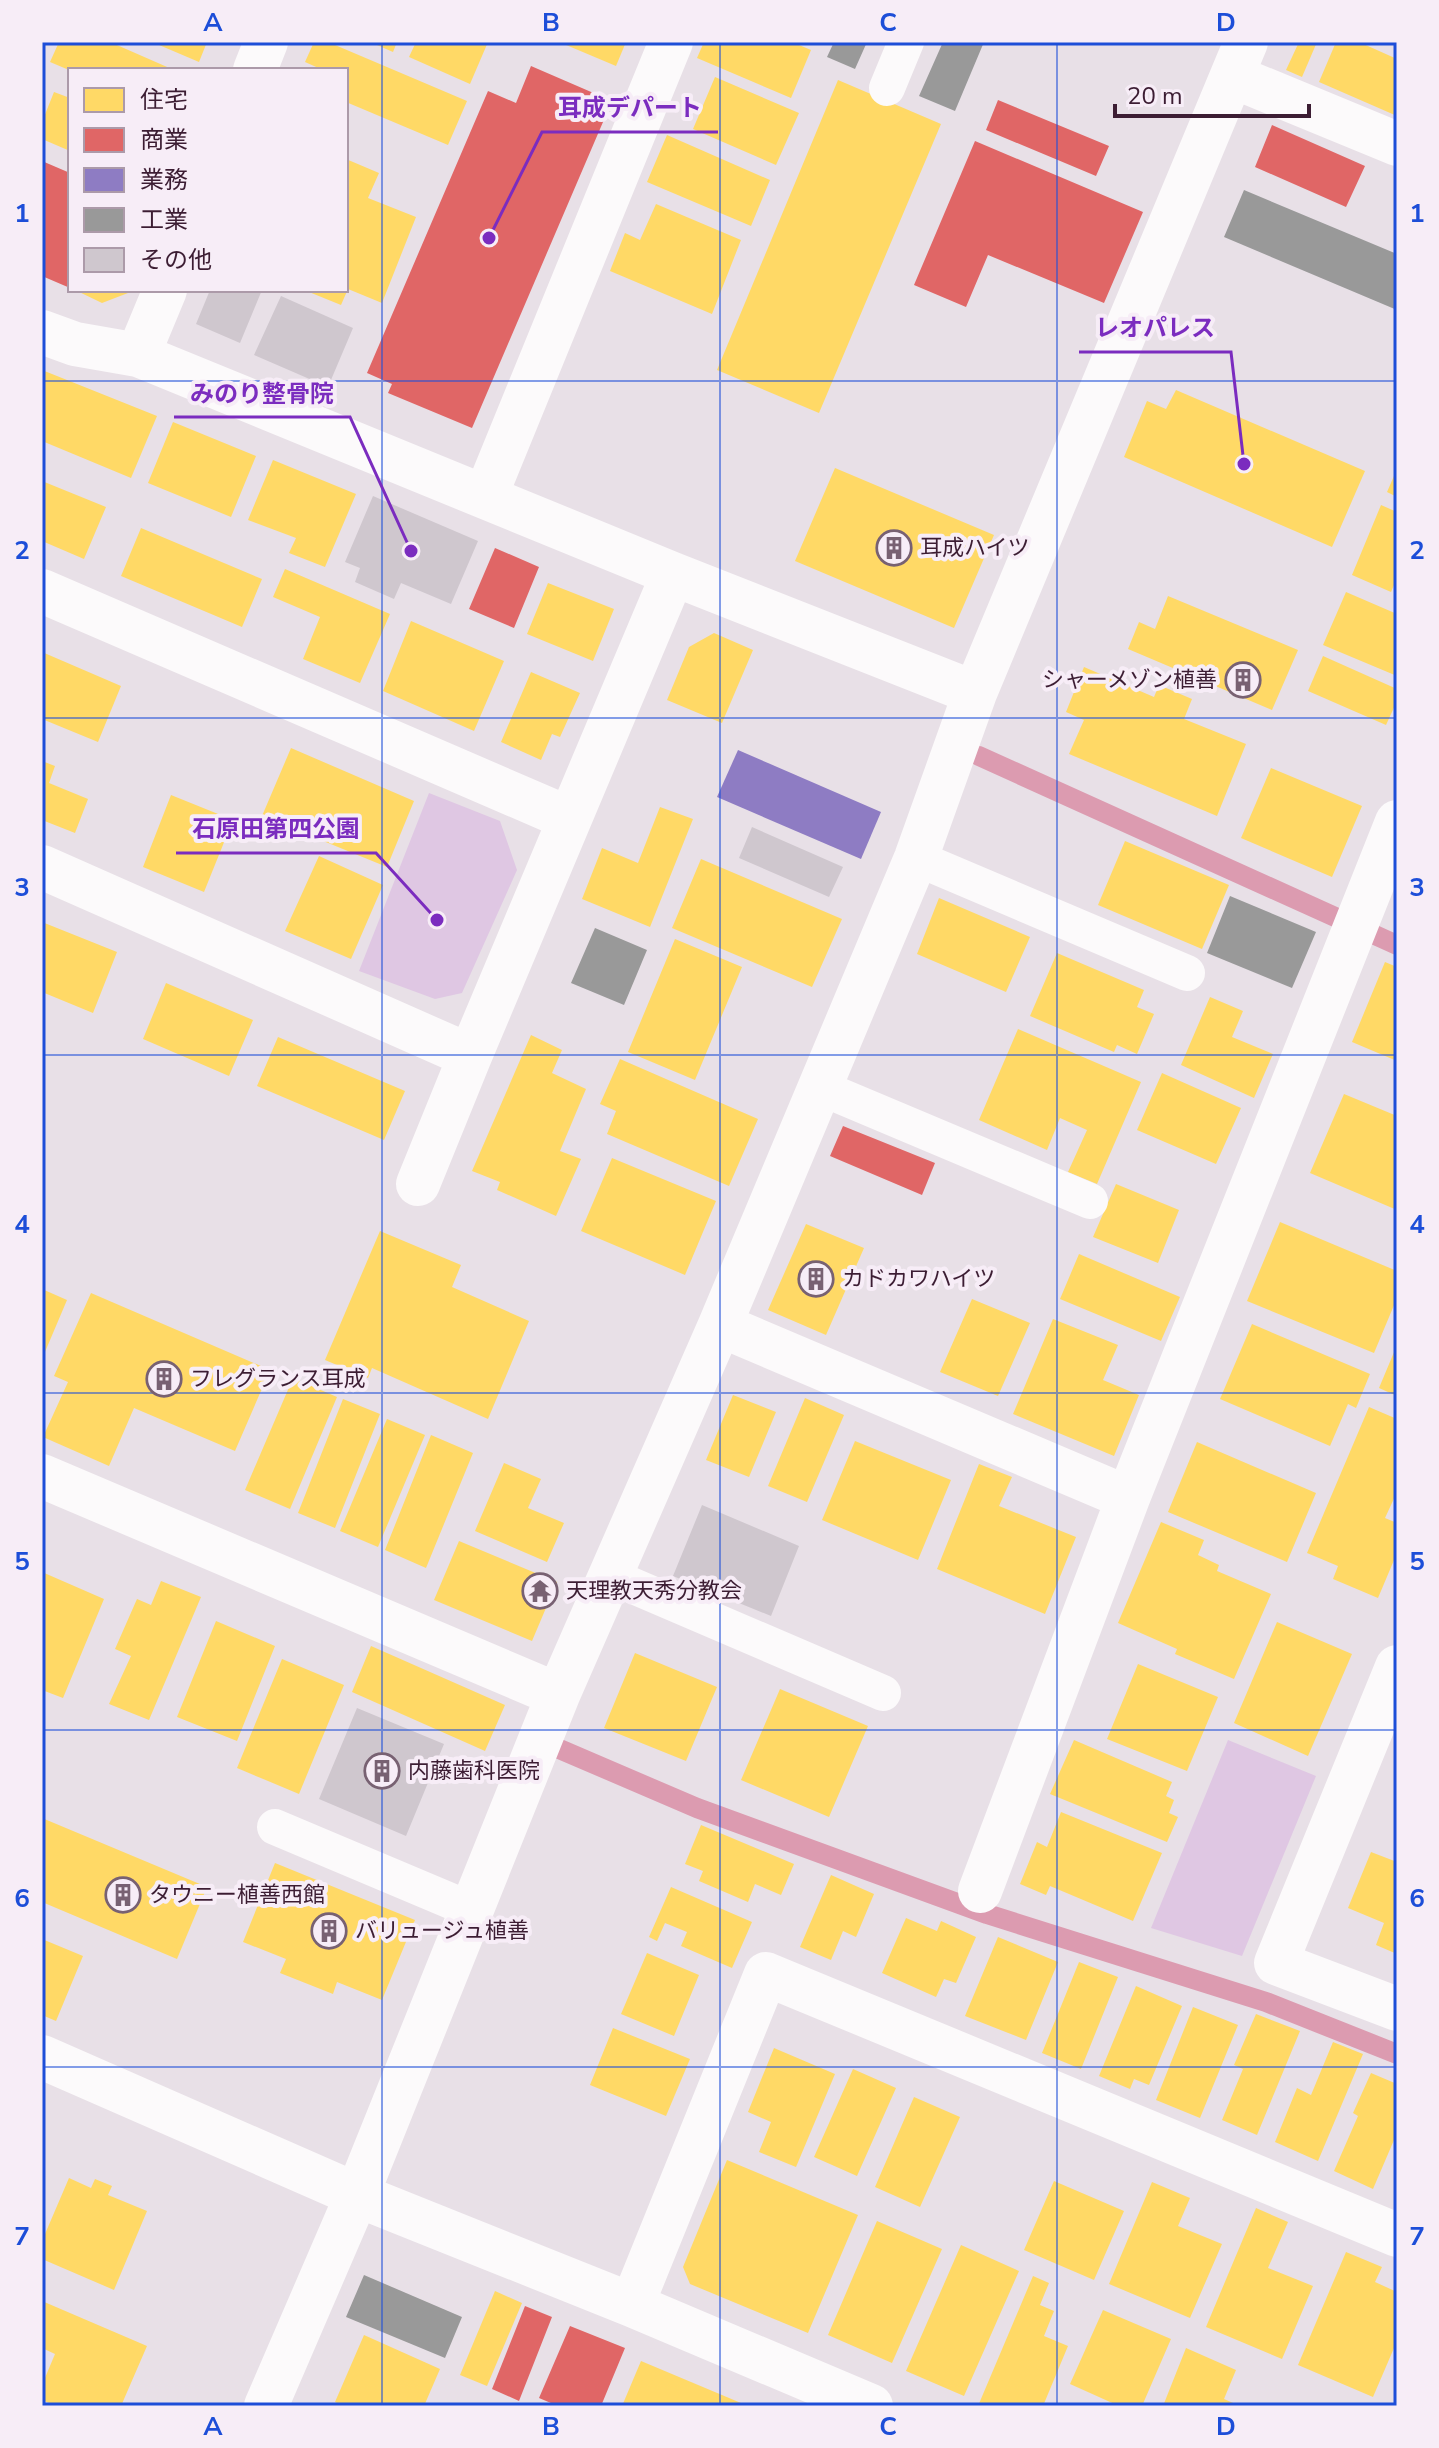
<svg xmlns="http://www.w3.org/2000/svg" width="1439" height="2448" font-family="'Nunito Sans','Noto Sans JP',sans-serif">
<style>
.green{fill:#dfc7e3}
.homes{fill:#ffd966}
.shops{fill:#e06666}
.offices{fill:#8e7cc3}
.industry{fill:#999}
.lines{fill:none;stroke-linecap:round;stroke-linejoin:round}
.stream{stroke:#dc9bb0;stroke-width:20}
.building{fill:#cfc7ce}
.service{stroke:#fcfafb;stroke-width:36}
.minor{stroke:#fcfafb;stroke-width:44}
.grid{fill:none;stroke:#1d4ed8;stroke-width:2;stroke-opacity:0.55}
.labels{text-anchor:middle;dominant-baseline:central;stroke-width:8;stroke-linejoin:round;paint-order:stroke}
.poi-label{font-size:22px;fill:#3c1d33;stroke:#f7edf7;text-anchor:start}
.leader{fill:none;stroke:#7b2cbf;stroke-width:3}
.callout-dot{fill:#7b2cbf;stroke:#f7edf7;stroke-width:3}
.callout-label{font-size:24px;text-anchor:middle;font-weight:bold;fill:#7b2cbf;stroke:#f7edf7;stroke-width:8;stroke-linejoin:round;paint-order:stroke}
.neatline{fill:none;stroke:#1d4ed8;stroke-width:3}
.grid-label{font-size:26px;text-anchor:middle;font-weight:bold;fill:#1d4ed8}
</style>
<rect width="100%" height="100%" fill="#e8e0e7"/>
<!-- green -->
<path class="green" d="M 429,793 L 500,821 L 517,870 L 462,993 L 435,999 L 359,971 Z
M 1228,1740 L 1316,1776 L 1242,1956 L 1151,1928 Z"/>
<!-- homes -->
<path class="homes" d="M 59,42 L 110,42 L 174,70 L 69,70 L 50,62 Z
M 152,42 L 207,42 L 199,62 Z
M 314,42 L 328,42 L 467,101 L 448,145 L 346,102 L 346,70 L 323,70 L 305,62 Z
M 370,42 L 397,42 L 393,52 Z
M 416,42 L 488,42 L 470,84 L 409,57 Z
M 559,42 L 626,42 L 616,66 Z
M 704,42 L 792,42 L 811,50 L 791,98 L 697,58 Z
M 1299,42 L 1317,42 L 1302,77 L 1286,70 Z
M 1336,42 L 1359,42 L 1397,59 L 1397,116 L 1319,82 Z
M 715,77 L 799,113 L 776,165 L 693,129 Z
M 838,80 L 941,124 L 819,413 L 717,370 Z
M 54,92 L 70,98 L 70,151 L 42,139 L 42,122 Z
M 667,135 L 770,180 L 751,226 L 647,182 Z
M 346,159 L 379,173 L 368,198 L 416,217 L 382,303 L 348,289 L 341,305 L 304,290 L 346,290 Z
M 656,204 L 741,240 L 712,314 L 610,271 L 625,233 L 640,240 Z
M 75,290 L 130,290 L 128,293 L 102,303 Z
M 42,370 L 157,416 L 131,478 L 42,441 Z
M 1176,390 L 1365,471 L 1332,547 L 1124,457 L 1147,401 L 1166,409 Z
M 173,422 L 256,456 L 231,517 L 148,483 Z
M 273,460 L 356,494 L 325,567 L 289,553 L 296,538 L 248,520 Z
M 835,468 L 994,535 L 954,628 L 795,561 Z
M 1397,469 L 1397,497 L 1387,492 Z
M 42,481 L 106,507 L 84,559 L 42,541 Z
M 1381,505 L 1397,512 L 1397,578 L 1391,592 L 1352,575 Z
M 141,528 L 262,579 L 242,627 L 121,576 Z
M 285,569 L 390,614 L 360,683 L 303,659 L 320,617 L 273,597 Z
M 548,583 L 614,609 L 593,661 L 527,634 Z
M 1346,592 L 1397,614 L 1397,676 L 1323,645 Z
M 1168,596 L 1298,650 L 1272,710 L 1128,649 L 1139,622 L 1155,629 Z
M 411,621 L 504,661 L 474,731 L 383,691 Z
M 714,633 L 753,650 L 722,723 L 667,700 L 689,647 Z
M 42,652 L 121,686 L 98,742 L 42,719 Z
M 1323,656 L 1397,689 L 1397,701 L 1386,725 L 1308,691 Z
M 1084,667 L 1154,697 L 1159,685 L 1192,699 L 1184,719 L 1246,744 L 1217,816 L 1069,754 L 1084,720 L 1066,712 Z
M 531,672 L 580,693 L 560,737 L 552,734 L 541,760 L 501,742 Z
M 291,748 L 414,801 L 387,867 L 262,816 Z
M 42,761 L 55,766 L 49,783 L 88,799 L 75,833 L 42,820 Z
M 1271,768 L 1362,806 L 1332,877 L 1241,838 Z
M 171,795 L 233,820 L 204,892 L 143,867 Z
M 660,807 L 693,819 L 650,927 L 582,899 L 602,848 L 638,863 Z
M 1125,841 L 1229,885 L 1202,949 L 1098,905 Z
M 319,856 L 383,885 L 351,959 L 285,931 Z
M 701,859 L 842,919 L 812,987 L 672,928 Z
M 939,898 L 1030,937 L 1006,992 L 917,954 Z
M 42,922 L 117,952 L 93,1013 L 42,992 Z
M 675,939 L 742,967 L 695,1080 L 628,1052 Z
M 1057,953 L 1144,990 L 1137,1007 L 1154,1014 L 1137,1054 L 1117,1045 L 1114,1052 L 1030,1016 Z
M 1385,962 L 1397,967 L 1397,1061 L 1352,1042 Z
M 166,983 L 253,1020 L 229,1076 L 143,1039 Z
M 1210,997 L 1243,1011 L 1232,1037 L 1273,1054 L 1254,1098 L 1181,1065 Z
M 1018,1029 L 1141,1082 L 1097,1184 L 1068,1172 L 1087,1130 L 1060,1118 L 1047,1150 L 979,1120 Z
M 531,1035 L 562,1050 L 552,1073 L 586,1089 L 560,1151 L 581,1159 L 556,1216 L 497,1190 L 500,1182 L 472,1171 Z
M 278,1037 L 405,1091 L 384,1140 L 257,1086 Z
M 620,1059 L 758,1119 L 729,1186 L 607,1134 L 616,1111 L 600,1104 Z
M 1162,1073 L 1241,1108 L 1216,1164 L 1137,1130 Z
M 1344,1094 L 1397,1116 L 1397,1210 L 1310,1173 Z
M 612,1158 L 716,1201 L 685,1275 L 581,1231 Z
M 1116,1184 L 1179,1210 L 1158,1263 L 1093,1237 Z
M 1280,1222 L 1397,1271 L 1397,1298 L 1374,1353 L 1247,1301 Z
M 806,1224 L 864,1248 L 826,1335 L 768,1310 Z
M 380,1231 L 461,1265 L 452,1287 L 529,1321 L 488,1419 L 372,1368 L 368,1378 L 325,1360 Z
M 1079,1254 L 1180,1297 L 1161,1341 L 1060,1299 Z
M 42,1289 L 67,1300 L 42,1359 Z
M 91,1293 L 270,1370 L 235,1451 L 134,1408 L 109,1466 L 43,1437 L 68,1382 L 54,1376 Z
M 972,1299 L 1030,1323 L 998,1396 L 940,1372 Z
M 1053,1319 L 1118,1345 L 1103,1380 L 1139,1395 L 1114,1456 L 1013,1414 Z
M 1252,1324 L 1370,1374 L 1356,1408 L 1348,1404 L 1330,1446 L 1220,1399 Z
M 1397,1345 L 1397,1396 L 1379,1388 Z
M 293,1378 L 337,1397 L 290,1509 L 245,1490 Z
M 733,1395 L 776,1412 L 749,1477 L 706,1460 Z
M 805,1398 L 844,1415 L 807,1502 L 768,1486 Z
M 343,1399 L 380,1414 L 335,1528 L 298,1513 Z
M 1369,1407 L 1397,1419 L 1397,1492 L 1385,1518 L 1397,1523 L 1397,1553 L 1378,1598 L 1333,1579 L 1338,1566 L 1307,1553 Z
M 387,1419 L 425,1435 L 378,1547 L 340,1531 Z
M 431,1435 L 473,1453 L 426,1568 L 385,1550 Z
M 855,1441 L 951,1480 L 918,1560 L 822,1520 Z
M 1197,1442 L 1316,1493 L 1287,1562 L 1168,1512 Z
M 504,1463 L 541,1479 L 528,1508 L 564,1523 L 547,1562 L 475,1531 Z
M 979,1464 L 1012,1477 L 999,1506 L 1076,1537 L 1045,1614 L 937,1569 Z
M 1161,1522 L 1204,1540 L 1198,1555 L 1219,1565 L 1217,1571 L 1271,1594 L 1234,1679 L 1175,1654 L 1177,1649 L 1118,1623 Z
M 459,1541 L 557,1582 L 532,1641 L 434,1600 Z
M 42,1572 L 104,1599 L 63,1698 L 42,1690 Z
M 161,1581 L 201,1597 L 149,1720 L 109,1704 L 131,1656 L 115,1649 L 137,1599 L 151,1605 Z
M 216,1621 L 275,1646 L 237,1741 L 177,1717 Z
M 1277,1622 L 1352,1654 L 1308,1756 L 1234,1723 Z
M 371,1646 L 505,1705 L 485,1751 L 352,1692 Z
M 635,1653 L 717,1687 L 686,1761 L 604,1728 Z
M 282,1659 L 344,1685 L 299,1794 L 237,1768 Z
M 1138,1664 L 1218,1697 L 1187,1771 L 1107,1739 Z
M 780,1689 L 868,1726 L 829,1817 L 741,1780 Z
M 1074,1740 L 1172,1782 L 1166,1796 L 1174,1800 L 1169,1813 L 1178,1817 L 1167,1842 L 1050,1794 Z
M 1061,1812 L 1162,1853 L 1133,1921 L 1050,1886 L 1046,1895 L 1020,1884 L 1037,1842 L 1047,1847 Z
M 42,1818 L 207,1887 L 177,1959 L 42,1902 Z
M 701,1825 L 794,1864 L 781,1895 L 755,1884 L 748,1902 L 699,1881 L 703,1871 L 685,1864 Z
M 1371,1852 L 1397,1862 L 1397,1954 L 1376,1945 L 1384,1923 L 1348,1908 Z
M 275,1863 L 415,1920 L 382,2000 L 337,1982 L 333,1994 L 280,1973 L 286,1959 L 243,1942 Z
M 831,1875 L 874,1894 L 856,1937 L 843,1931 L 831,1960 L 800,1947 Z
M 671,1887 L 752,1922 L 732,1968 L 681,1946 L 687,1932 L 665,1923 L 657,1941 L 649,1937 Z
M 906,1918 L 937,1931 L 941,1921 L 976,1937 L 956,1983 L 944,1979 L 936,1997 L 882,1973 Z
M 998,1937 L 1058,1962 L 1026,2040 L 965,2016 Z
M 42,1939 L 83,1956 L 56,2021 L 42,2015 Z
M 647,1953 L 699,1975 L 674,2036 L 621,2014 Z
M 1079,1962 L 1118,1977 L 1081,2069 L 1042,2053 Z
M 1136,1986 L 1182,2006 L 1149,2085 L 1134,2079 L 1130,2089 L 1099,2076 Z
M 1193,2007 L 1238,2025 L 1200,2118 L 1156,2100 Z
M 1256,2014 L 1300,2031 L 1257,2135 L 1222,2120 L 1243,2069 L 1234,2065 Z
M 613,2028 L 690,2059 L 666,2116 L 590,2085 Z
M 1333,2042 L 1363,2054 L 1318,2161 L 1275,2142 L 1297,2088 L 1311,2095 Z
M 774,2048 L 835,2074 L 796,2167 L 759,2152 L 771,2122 L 748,2112 Z
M 853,2069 L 896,2088 L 857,2176 L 814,2157 Z
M 1371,2073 L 1397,2084 L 1397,2133 L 1373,2189 L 1334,2171 L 1358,2116 L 1353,2113 Z
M 914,2097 L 960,2117 L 920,2207 L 875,2187 Z
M 727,2160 L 858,2215 L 808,2333 L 690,2284 L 683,2267 Z
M 69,2178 L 91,2188 L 95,2179 L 112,2186 L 108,2195 L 147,2211 L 114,2290 L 42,2259 L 42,2241 Z
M 1054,2181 L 1124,2211 L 1094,2280 L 1024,2250 Z
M 1152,2182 L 1190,2198 L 1178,2226 L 1222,2244 L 1190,2318 L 1109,2284 Z
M 1256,2208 L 1288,2222 L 1268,2268 L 1313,2286 L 1282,2359 L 1206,2327 Z
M 877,2221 L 942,2249 L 892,2363 L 828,2335 Z
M 961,2245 L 1019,2271 L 964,2396 L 906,2371 Z
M 1346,2252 L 1382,2267 L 1375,2282 L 1397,2292 L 1397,2341 L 1373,2397 L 1298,2365 Z
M 1033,2276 L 1049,2283 L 1040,2305 L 1054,2311 L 1044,2336 L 1068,2346 L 1043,2406 L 978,2406 Z
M 495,2291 L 522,2303 L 487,2386 L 460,2375 Z
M 42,2301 L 147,2346 L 121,2406 L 56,2406 L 42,2400 L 42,2385 L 55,2354 L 42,2348 Z
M 1103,2310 L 1171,2339 L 1142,2406 L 1119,2406 L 1070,2384 Z
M 364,2335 L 440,2369 L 424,2406 L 343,2406 L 335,2402 Z
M 1186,2348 L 1236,2370 L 1224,2399 L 1240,2406 L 1163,2406 Z
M 641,2361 L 741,2403 L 739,2406 L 622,2406 Z"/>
<!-- shops -->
<path class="shops" d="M 531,66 L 612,101 L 472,428 L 388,393 L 392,384 L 367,373 L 488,91 L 516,103 Z
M 998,100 L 1109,146 L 1096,176 L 986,130 Z
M 1272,125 L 1365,166 L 1346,207 L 1255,167 Z
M 975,141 L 1143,212 L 1104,303 L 988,255 L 966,307 L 914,285 Z
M 42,161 L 70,173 L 70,288 L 42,276 Z
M 495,548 L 539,567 L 514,628 L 469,609 Z
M 843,1126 L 935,1163 L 922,1195 L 830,1156 Z
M 525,2306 L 552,2317 L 519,2401 L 492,2389 Z
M 570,2326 L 625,2348 L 601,2406 L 558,2406 L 539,2398 Z"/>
<!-- offices -->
<path class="offices" d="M 738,750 L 881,812 L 861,859 L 717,797 Z"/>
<!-- industry -->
<path class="industry" d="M 834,42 L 867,42 L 855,69 L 827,57 Z
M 943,42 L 984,42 L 955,111 L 919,96 Z
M 1244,190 L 1397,254 L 1397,310 L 1224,237 Z
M 1230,896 L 1316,932 L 1292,988 L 1207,953 Z
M 595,928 L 647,950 L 624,1005 L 571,983 Z
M 364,2275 L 462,2317 L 445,2358 L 346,2317 Z"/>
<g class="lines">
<!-- stream -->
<path class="stream" d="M 979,756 L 1397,945
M 536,1739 L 697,1808 L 987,1914 L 1266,2002 L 1397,2054"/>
</g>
<!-- building -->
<path class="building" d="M 210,290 L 262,290 L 240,343 L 196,324 Z
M 281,296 L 353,328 L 328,387 L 254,355 Z
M 373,496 L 478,541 L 451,604 L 401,583 L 394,599 L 355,582 L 360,568 L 345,562 Z
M 752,827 L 843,867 L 829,897 L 739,858 Z
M 702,1505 L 799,1546 L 771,1616 L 673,1576 Z
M 357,1708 L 444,1744 L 406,1836 L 319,1799 Z"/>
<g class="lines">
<!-- service -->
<path class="service" d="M 887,88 L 906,42
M 916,858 L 1187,973
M 819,1087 L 1090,1201
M 610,1576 L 883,1693
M 275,1827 L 472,1910"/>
<!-- minor -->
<path class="minor" d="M 255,70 L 266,42
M 1232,76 L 1397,144
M 42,332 L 75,344 L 138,355 L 673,574 L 975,693
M 138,355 L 165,290
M 486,495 L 671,42
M 42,591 L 568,818
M 42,867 L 470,1056 L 673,574
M 418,1184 L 470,1056
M 720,1325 L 1128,1498
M 42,1476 L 558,1695
M 1397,1667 L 1276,1963 L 1397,2009
M 980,1891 L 1128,1498 L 1397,822
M 42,2057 L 357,2195 L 632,2305 L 871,2406
M 632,2305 L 766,1974 L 1397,2235
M 266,2406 L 357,2195 L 558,1695 L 720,1325 L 916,858 L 975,693 L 1246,42"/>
</g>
<!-- grid -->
<path class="grid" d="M 382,42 L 382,2406M 720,42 L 720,2406M 1057,42 L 1057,2406M 42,381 L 1397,381M 42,718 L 1397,718M 42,1055 L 1397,1055M 42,1393 L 1397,1393M 42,1730 L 1397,1730M 42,2067 L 1397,2067"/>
<!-- icons -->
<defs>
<symbol id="building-ring" viewBox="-11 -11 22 22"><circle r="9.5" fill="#f7edf7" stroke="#786172" stroke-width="1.5"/><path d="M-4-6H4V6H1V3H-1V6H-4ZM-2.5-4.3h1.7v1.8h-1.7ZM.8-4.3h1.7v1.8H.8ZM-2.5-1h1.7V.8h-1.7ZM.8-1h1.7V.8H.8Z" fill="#786172"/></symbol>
<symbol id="temple-ring" viewBox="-11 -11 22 22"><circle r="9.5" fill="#f7edf7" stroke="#786172" stroke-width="1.5"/><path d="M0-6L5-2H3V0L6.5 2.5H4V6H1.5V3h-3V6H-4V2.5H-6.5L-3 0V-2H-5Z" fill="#786172"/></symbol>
</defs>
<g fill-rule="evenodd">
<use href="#building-ring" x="874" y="528" width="40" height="40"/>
<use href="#building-ring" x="1223" y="660" width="40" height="40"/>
<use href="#building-ring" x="796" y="1259" width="40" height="40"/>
<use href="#building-ring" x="144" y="1359" width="40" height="40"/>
<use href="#temple-ring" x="520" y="1571" width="40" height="40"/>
<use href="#building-ring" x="362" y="1751" width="40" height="40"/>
<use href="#building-ring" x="103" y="1875" width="40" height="40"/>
<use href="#building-ring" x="309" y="1911" width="40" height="40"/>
</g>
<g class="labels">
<!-- poi labels -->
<g class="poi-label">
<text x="920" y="548">耳成ハイツ</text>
<text x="1217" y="680" text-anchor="end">シャーメゾン植善</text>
<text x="842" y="1279">カドカワハイツ</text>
<text x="190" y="1379">フレグランス耳成</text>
<text x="566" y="1591">天理教天秀分教会</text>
<text x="408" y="1771">内藤歯科医院</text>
<text x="149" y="1895">タウニー植善西館</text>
<text x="355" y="1931">バリュージュ植善</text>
</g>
</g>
<!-- callouts -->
<path class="leader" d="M489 238L542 132H718M1244 464L1231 352H1079M411 551L350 417H174M437 920L376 853H176"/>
<g class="callout-dot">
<circle cx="489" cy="238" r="8"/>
<circle cx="1244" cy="464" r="8"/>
<circle cx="411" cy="551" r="8"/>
<circle cx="437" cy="920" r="8"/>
</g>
<g class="callout-label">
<text x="630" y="116">耳成デパート</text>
<text x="1155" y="336">レオパレス</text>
<text x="262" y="402">みのり整骨院</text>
<text x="276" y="837">石原田第四公園</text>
</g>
<!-- border -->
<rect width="1439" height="2448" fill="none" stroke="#f7edf7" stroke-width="88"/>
<!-- legend -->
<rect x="68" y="68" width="280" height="224" fill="#f7edf7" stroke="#ac9aa9" stroke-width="2"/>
<rect x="84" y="88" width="40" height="24" fill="#ffd966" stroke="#ac9aa9" stroke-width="2"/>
<text x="140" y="108" font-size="24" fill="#3c1d33">住宅</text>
<rect x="84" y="128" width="40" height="24" fill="#e06666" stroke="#ac9aa9" stroke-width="2"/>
<text x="140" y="148" font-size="24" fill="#3c1d33">商業</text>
<rect x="84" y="168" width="40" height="24" fill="#8e7cc3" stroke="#ac9aa9" stroke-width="2"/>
<text x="140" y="188" font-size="24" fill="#3c1d33">業務</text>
<rect x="84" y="208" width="40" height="24" fill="#999999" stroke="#ac9aa9" stroke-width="2"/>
<text x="140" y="228" font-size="24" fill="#3c1d33">工業</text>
<rect x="84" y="248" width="40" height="24" fill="#cfc7ce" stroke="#ac9aa9" stroke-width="2"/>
<text x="140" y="268" font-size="24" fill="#3c1d33">その他</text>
<!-- scale -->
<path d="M1115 104v12h194v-12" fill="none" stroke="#3c1d33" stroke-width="4"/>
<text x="1127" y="104" font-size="24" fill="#3c1d33" stroke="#f7edf7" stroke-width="6" paint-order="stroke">20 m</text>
<rect x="44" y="44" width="1351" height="2360" class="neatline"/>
<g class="grid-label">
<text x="213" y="31">A</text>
<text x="551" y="31">B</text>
<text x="888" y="31">C</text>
<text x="1226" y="31">D</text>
<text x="22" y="222">1</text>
<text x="1417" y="222">1</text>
<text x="22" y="559">2</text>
<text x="1417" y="559">2</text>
<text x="22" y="896">3</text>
<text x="1417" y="896">3</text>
<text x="22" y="1233">4</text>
<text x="1417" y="1233">4</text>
<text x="22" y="1570">5</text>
<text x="1417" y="1570">5</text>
<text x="22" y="1907">6</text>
<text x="1417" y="1907">6</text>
<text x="22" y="2245">7</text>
<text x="1417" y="2245">7</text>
<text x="213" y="2435">A</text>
<text x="551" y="2435">B</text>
<text x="888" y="2435">C</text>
<text x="1226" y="2435">D</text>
</g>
</svg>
